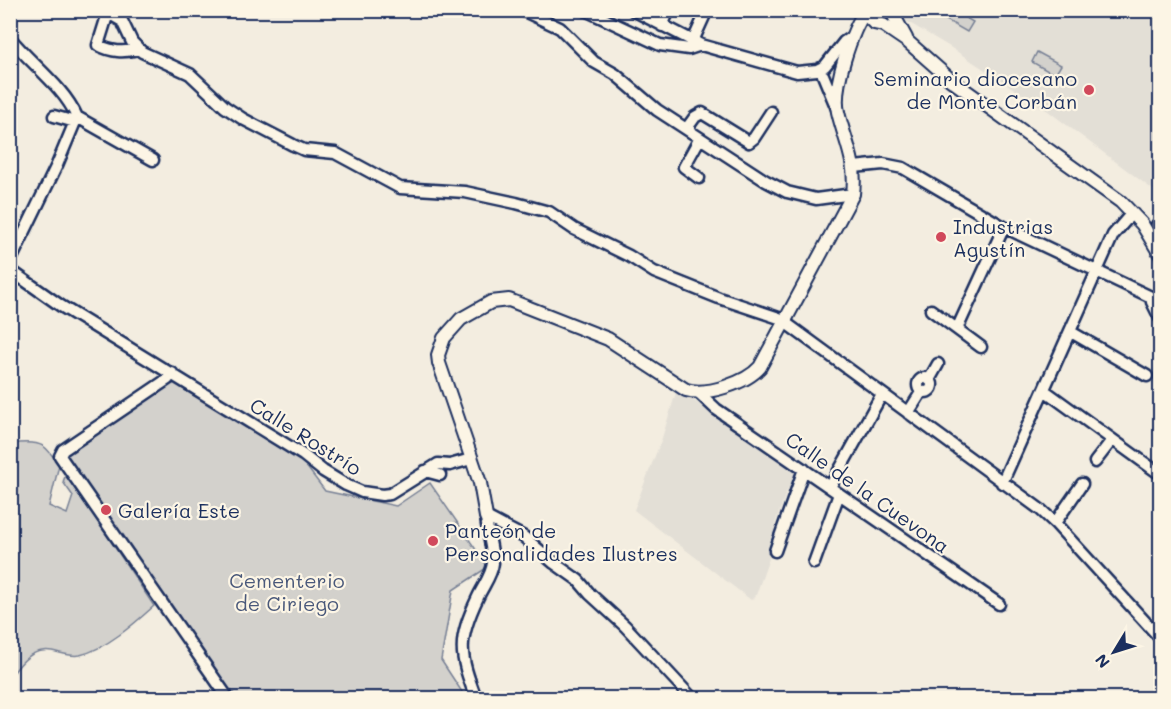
<svg xmlns="http://www.w3.org/2000/svg" width="1171" height="709" font-family="Mali,sans-serif">
<style>
.built{fill:#e3dfd6}
.green{fill:#d3d1cc;stroke:#778095;stroke-width:1.5}
.lines{fill:none;stroke-linecap:round;stroke-linejoin:round}
.minor-casing{stroke:#1b2f5e;stroke-width:15}
.major-casing{stroke:#1b2f5e;stroke-width:16}
.minor{stroke:#fcf5e5;stroke-width:10}
.major{stroke:#fcf5e5;stroke-width:12}
.poi-dot{fill:#d1495b;stroke:#fcf5e5;stroke-width:2}
.labels{text-anchor:middle;dominant-baseline:central;stroke-width:4.5;stroke-linejoin:round;paint-order:stroke}
.poi-label{font-size:20px;fill:#1b2f5e;stroke:#fcf5e5;text-anchor:start}
.street-label{font-size:20px;fill:#1b2f5e;stroke:#fcf5e5}
.park-label{font-size:20px;fill:#49587a;stroke:#fcf5e5}
</style>
<rect width="100%" height="100%" fill="#f3ede0"/>
<filter id="ink" filterUnits="userSpaceOnUse"><feTurbulence type="fractalNoise" baseFrequency=".0167" numOctaves="2"/><feDisplacementMap in="SourceGraphic" scale="12" xChannelSelector="R" yChannelSelector="G"/><feConvolveMatrix kernelMatrix="1 2 1 2 8 2 1 2 1" color-interpolation-filters="sRGB"/></filter>
<g filter="url(#ink)">
<!-- built -->
<path class="built" d="M 903,10 L 1160,11 L 1160,195 L 1048,111 L 950,47 L 903,19 Z
M 677,389 L 800,473 L 786,493 L 775,524 L 771,553 L 756,595 L 751,600 L 634,510 L 662,438 Z"/>
<!-- green -->
<path class="green" d="M 935,11 L 954,11 L 973,22 L 967,32 L 934,13 Z
M 1037,52 L 1061,65 L 1055,75 L 1032,62 Z
M 175,380 L 300,458 L 325,491 L 396,506 L 430,483 L 488,567 L 453,590 L 441,660 L 466,698 L 230,698 L 64,454 Z
M 19,443 C 43,441 46,446 59,465 L 49,506 L 67,514 L 73,496 L 63,482 L 66,474 L 154,606 C 134,624 106,649 80,655 C 70,657 62,653 52,651 C 32,648 21,662 11,676 L 10,447 Z"/>
<g class="lines">
<defs>
<path id="minor" d="M 103,10 L 122,21 L 132,42 L 142,52 L 190,74 L 225,107 L 243,119 L 293,145 L 304,150 L 335,153 L 400,188 L 465,192 L 516,203 L 549,212 L 574,229 L 629,256 L 654,272 L 719,298 L 779,318 L 1041,510 L 1055,523 L 1160,638
M 522,10 L 560,28 L 594,62 L 615,74 L 657,110 L 766,181 L 787,192 L 816,199 L 853,194
M 585,10 L 660,45 L 689,49 L 701,45
M 633,10 L 701,45 L 797,72 L 817,70 L 825,66 L 844,42 L 853,36
M 108,13 L 98,45 C 112,52 123,53 138,49
M 662,26 L 669,10
M 10,38 C 32,65 63,86 77,117 L 153,160
M 693,41 L 707,10
M 823,75 L 838,111
M 54,116 L 75,122
M 687,128 L 695,117 L 702,113 L 749,142 L 754,138 L 771,112
M 854,167 L 883,164 L 903,168 L 1004,227 L 1151,297 L 1160,297
M 699,178 L 684,167 L 700,138
M 1157,225 L 1160,226
M 10,262 L 57,165 L 77,117
M 10,270 L 61,306 L 303,455 L 323,471 L 346,485 L 362,492 L 382,495 L 390,494 L 438,464 L 450,465 L 471,459
M 1151,297 L 1152,302 L 1160,318
M 931,310 L 981,347
M 957,329 L 1004,227
M 1071,332 L 1147,376
M 172,373 L 168,379 L 63,450 L 60,456 L 228,698
M918 385a7 7 0 1 1 14 0a7 7 0 1 1-14 0Z
M 929,380 L 938,364
M 1044,390 L 1160,474
M 698,392 L 716,409 L 999,604
M 908,413 L 922,391
M 1095,462 L 1112,440
M 425,471 L 440,475
M 1002,483 L 1113,235 L 1132,213
M 830,487 L 882,394
M 486,517 L 524,537 L 554,563 L 578,580 L 590,594 L 625,626 L 692,698
M 1055,523 L 1082,484
M 775,551 L 804,469
M 814,563 L 839,494
M 476,698 C 459,654 457,641 478,597 C 483,586 492,575 493,563 C 493,550 487,531 486,517"/>
<path id="major" d="M 868,10 L 870,19 L 874,23 L 883,25 L 908,42 L 951,80 L 1121,202 L 1142,224 L 1160,254
M 894,16 L 906,38
M 486,517 L 480,483 L 439,363 L 438,355 L 444,338 L 461,319 L 491,302 L 509,300 L 608,339 L 686,390 C 707,396 746,383 760,367 L 853,194 C 857,161 845,142 838,112 C 832,87 852,30 866,10"/>
</defs>
<!-- minor casing -->
<use href="#minor" class="minor-casing"/>
<!-- major casing -->
<use href="#major" class="major-casing"/>
<!-- minor -->
<use href="#minor" class="minor"/>
<!-- major -->
<use href="#major" class="major"/>
</g>
</g>
<!-- markers -->
<g class="poi-dot">
<circle cx="1089" cy="90" r="6"/>
<circle cx="941" cy="237" r="6"/>
<circle cx="106" cy="510" r="6"/>
<circle cx="433" cy="541" r="6"/>
</g>
<g class="labels">
<!-- poi labels -->
<g class="poi-label">
<text x="1077" y="78" text-anchor="end">Seminario diocesano<tspan x="1077" dy="23">de Monte Corbán</tspan></text>
<text x="953" y="226">Industrias<tspan x="953" dy="23">Agustín</tspan></text>
<text x="118" y="510">Galería Este</text>
<text x="445" y="530">Panteón de<tspan x="445" dy="23">Personalidades Ilustres</tspan></text>
</g>
<!-- street labels -->
<g class="street-label">
<text transform="translate(306 436) rotate(32)">Calle Rostrío</text>
<text transform="translate(868 492) rotate(35)">Calle de la Cuevona</text>
</g>
<!-- park labels -->
<g class="park-label">
<text x="287" y="580">Cementerio<tspan x="287" dy="23">de Ciriego</tspan></text>
</g>
</g>
<!-- margin -->
<rect width="1171" height="709" fill="none" stroke="#fcf5e5" stroke-width="36"/>
<rect x="18" y="18" width="1135" height="673" fill="none" stroke="#1b2f5e" stroke-width="2" filter="url(#ink)"/>
<!-- north arrow -->
<g transform="translate(1114 652) rotate(232)" stroke="#fcf5e5" stroke-width="4.5" paint-order="stroke">
<path d="M0-4.5L10 22L0 15L-10 22Z" fill="#1b2f5e"/>
<text y="-9" font-size="16" font-weight="bold" text-anchor="middle" fill="#1b2f5e">N</text>
</g>
</svg>
